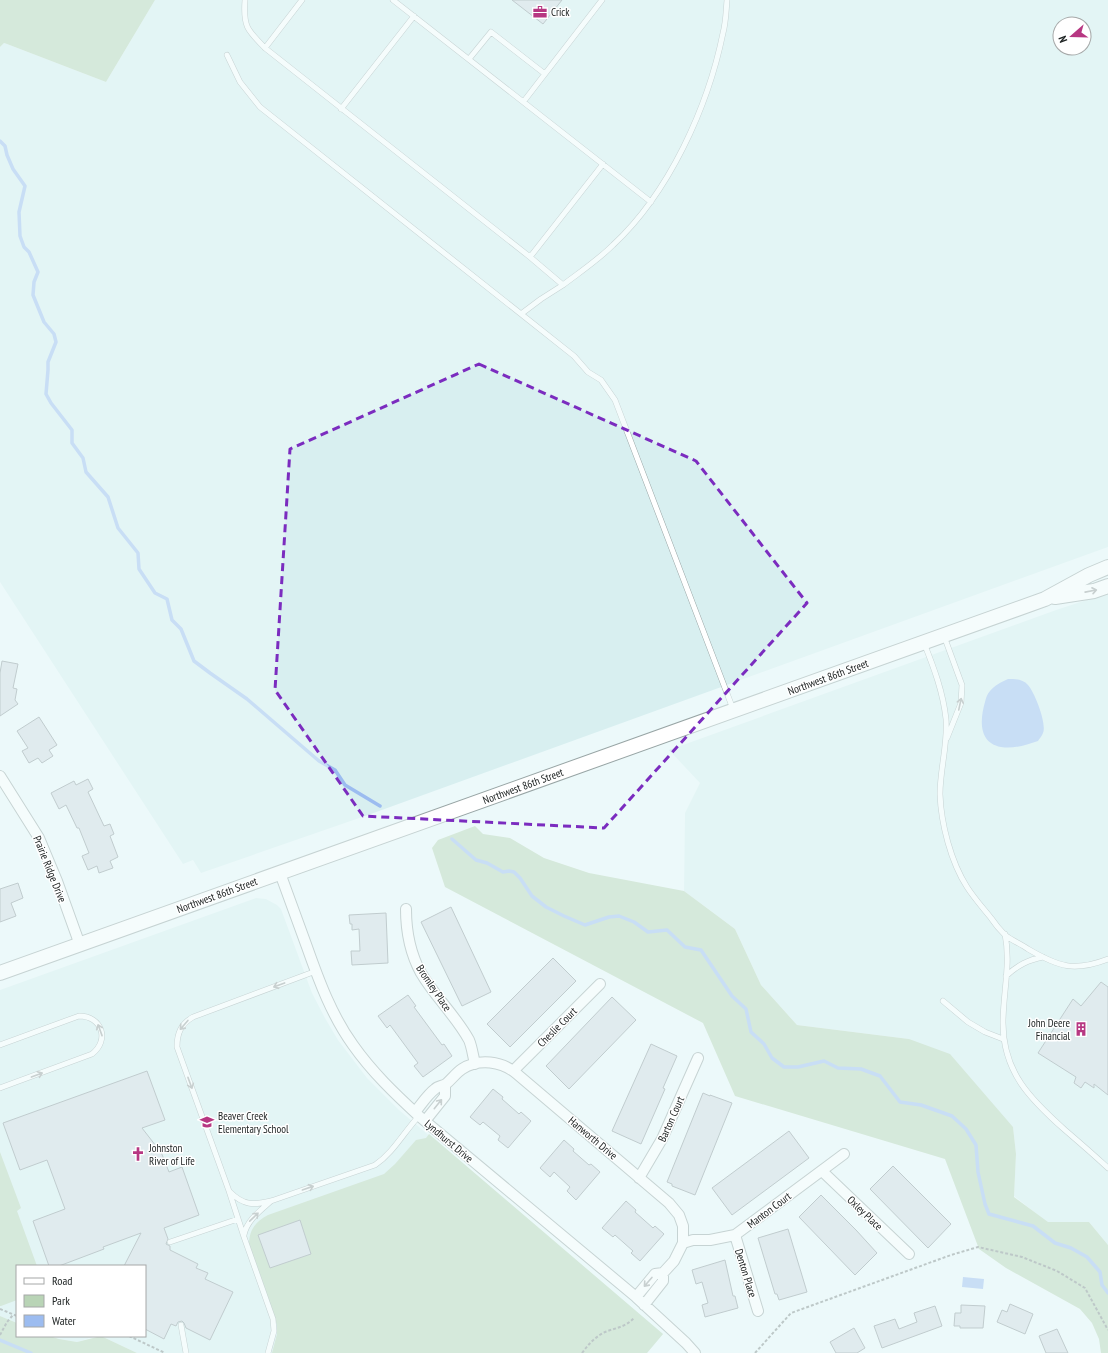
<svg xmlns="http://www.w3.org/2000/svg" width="1108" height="1353" font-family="'PT Sans Narrow',sans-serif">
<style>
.built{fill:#d8eff0;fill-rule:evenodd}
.green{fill:#b9d4b6}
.water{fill:#9cbcf0}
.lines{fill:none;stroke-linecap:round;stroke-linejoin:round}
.stream{stroke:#9cbcf0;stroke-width:3.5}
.building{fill:#d0dae0;stroke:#8b959a}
.service-casing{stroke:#98a5a5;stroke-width:6}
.minor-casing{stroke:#98a5a5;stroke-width:12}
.secondary-casing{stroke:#98a5a5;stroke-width:16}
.path{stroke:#848d8d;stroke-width:2;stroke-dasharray:3 2;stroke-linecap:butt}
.service{stroke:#fff;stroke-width:5}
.minor{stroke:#fff;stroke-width:10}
.secondary{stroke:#fff;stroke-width:14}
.oneway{stroke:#9b9d9d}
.marked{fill:none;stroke:#7b2cbf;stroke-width:3;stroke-dasharray:8 5;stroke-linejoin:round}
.labels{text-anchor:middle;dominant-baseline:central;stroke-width:3;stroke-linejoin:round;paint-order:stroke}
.poi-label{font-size:11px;fill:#202525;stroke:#fff;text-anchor:start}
.street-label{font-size:11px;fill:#202525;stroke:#fff}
</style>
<rect width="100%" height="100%" fill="#ecf9fa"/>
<!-- built -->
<path class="built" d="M 155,0 L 1108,0 L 1108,547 L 368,815 L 201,873 L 193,860 L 183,864 L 0,582 L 0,47 L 4,43 L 7,44 L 106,82 ZM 1060,24 L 1084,24 L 1084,48 L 1060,48 Z
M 1108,593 L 1108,1245 L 1089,1222 L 1048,1223 L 1014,1196 L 1016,1154 L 1013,1127 L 909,1039 L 797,1025 L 761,985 L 735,929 L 684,891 L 685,813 L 700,783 L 669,750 L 1056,610 Z
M 256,898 L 266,899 L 277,905 L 281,909 L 312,993 L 325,1018 L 338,1040 L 367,1078 L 399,1110 L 663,1334 L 647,1353 L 137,1353 L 101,1336 L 145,1336 L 145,1266 L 17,1266 L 17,1323 L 0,1316 L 0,990 Z
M 50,1336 L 97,1336 L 77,1342 L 59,1339 Z"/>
<!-- green -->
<path class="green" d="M 0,0 L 155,0 L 106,82 L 7,44 L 4,43 L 0,47 Z
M 475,826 L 483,834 L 510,838 L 544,858 L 589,873 L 684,891 L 735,929 L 761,985 L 797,1025 L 909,1039 L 950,1054 L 1013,1127 L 1016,1154 L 1014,1197 L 1048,1222 L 1089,1222 L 1108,1245 L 1108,1353 L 1101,1353 L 1099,1339 L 1092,1323 L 1080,1309 L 1006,1268 L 979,1249 L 945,1159 L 735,1096 L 703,1023 L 445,887 L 432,848 L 438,840 Z
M 429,1134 L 663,1334 L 647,1353 L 272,1353 L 277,1334 L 277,1325 L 249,1245 C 249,1230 255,1222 268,1215 L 384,1174 L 395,1164 L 416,1140 L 426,1138 Z
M 0,1152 L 21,1208 L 17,1211 L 37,1266 L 17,1266 L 17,1300 L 1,1306 L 0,1306 Z
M 0,1316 L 17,1323 L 17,1336 L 50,1336 L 59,1339 L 77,1342 L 101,1336 L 137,1353 L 0,1353 Z"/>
<!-- water -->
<path class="water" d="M 1008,679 C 1015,679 1023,679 1028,685 C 1035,693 1047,724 1043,733 C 1042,736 1039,739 1038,741 C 1026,745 1014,749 1001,747 C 978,743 980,719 985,702 C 986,698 987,694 990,691 C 994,686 1001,682 1008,679 Z
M 963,1277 L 984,1279 L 983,1289 L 962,1287 Z"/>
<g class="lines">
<!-- stream -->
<path class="stream" d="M 0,141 L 5,146 L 7,155 L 13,169 L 25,186 L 19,212 L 20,236 L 24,247 L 29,252 L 38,272 L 34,282 L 33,295 L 44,322 L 54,334 L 56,342 L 48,362 L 48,370 L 46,394 L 51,403 L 72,430 L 72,443 L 83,458 L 86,472 L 108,497 L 118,528 L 138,553 L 139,569 L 155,593 L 167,599 L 172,620 L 181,629 L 194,661 L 210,673 L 247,699 L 319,761 L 335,770 L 345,785 L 380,806
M 452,839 L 476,860 L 487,863 L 503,872 L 509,871 L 514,872 L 520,878 L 532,896 L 546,907 L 564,916 L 585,925 L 609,917 L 619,916 L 634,922 L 648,932 L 667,930 L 685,947 L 701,950 L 732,996 L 746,1009 L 751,1032 L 764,1044 L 772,1058 L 784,1067 L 798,1067 L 824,1061 L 838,1068 L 861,1069 L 880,1076 L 900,1102 L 921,1105 L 952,1116 L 966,1129 L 976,1145 L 978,1172 L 985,1204 L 989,1214 L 1033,1226 L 1055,1243 L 1071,1248 L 1087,1257 L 1100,1272 L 1102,1285 L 1108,1293
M 0,1340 L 31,1353"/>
</g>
<!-- building -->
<path class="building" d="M 512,0 L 562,0 L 543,24 Z
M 2,661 L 18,664 L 13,688 L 17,689 L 15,700 L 18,704 L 0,716 L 0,673 Z
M 39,717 L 57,745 L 49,750 L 53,756 L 42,763 L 38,758 L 29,763 L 22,751 L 28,748 L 17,731 Z
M 88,779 L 93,789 L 88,792 L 104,826 L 110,824 L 114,834 L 110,836 L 118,857 L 110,861 L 113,868 L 99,873 L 97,866 L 88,870 L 82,856 L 89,853 L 79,828 L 77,828 L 66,805 L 59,809 L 51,793 L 74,781 L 76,785 Z
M 18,883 L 23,898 L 11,903 L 16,916 L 0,922 L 0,889 Z
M 451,907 L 491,992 L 462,1006 L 421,922 Z
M 386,913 L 388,963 L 352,965 L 351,951 L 360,951 L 359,929 L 352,930 L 352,924 L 350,924 L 349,915 Z
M 553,958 L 576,981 L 510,1047 L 487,1024 Z
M 1101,982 L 1108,987 L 1108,1095 L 1094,1084 L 1094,1088 L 1085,1082 L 1081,1088 L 1074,1083 L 1076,1077 L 1038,1053 L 1073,999 L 1081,1006 Z
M 408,995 L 416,1006 L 414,1007 L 442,1045 L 444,1044 L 452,1056 L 423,1077 L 414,1066 L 418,1063 L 390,1025 L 387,1028 L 378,1016 Z
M 612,997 L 636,1020 L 569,1089 L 546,1066 Z
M 651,1044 L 677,1056 L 663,1088 L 665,1089 L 641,1144 L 612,1131 Z
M 147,1071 L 165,1120 L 142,1128 L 156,1146 L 159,1153 L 161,1152 L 169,1172 L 182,1167 L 199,1215 L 164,1228 L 168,1239 L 166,1244 L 170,1246 L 170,1250 L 198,1264 L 196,1268 L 208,1273 L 205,1279 L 233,1292 L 210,1340 L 186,1328 L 184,1323 L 182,1321 L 178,1322 L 176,1326 L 171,1324 L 164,1339 L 145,1329 L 145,1266 L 124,1266 L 141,1233 L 103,1247 L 104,1249 L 59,1266 L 49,1266 L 33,1221 L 65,1209 L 47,1160 L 20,1170 L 3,1123 Z
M 493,1089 L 503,1097 L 502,1099 L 519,1114 L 521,1112 L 531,1121 L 508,1148 L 498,1140 L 500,1136 L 483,1122 L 480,1125 L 470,1117 Z
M 703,1093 L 710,1096 L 710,1095 L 732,1103 L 695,1195 L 672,1186 L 672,1184 L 667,1182 Z
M 789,1131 L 809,1158 L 732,1215 L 712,1188 Z
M 564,1140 L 574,1149 L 573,1151 L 589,1165 L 591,1164 L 600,1172 L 576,1200 L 567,1191 L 570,1187 L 554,1172 L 550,1177 L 540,1168 Z
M 893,1166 L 951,1224 L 928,1248 L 870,1189 Z
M 821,1195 L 856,1230 L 877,1253 L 855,1275 L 799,1217 Z
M 626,1201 L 636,1210 L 635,1212 L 653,1228 L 655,1226 L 664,1234 L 640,1261 L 631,1253 L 633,1251 L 615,1235 L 613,1237 L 602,1228 Z
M 300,1220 L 311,1254 L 270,1268 L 258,1235 Z
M 788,1229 L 807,1292 L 779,1300 L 777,1294 L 775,1294 L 758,1238 Z
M 725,1260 L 733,1296 L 735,1296 L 738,1308 L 705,1317 L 702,1305 L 708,1303 L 702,1282 L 696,1284 L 692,1270 Z
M 1010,1304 L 1033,1314 L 1025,1334 L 997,1322 L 1002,1310 L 1007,1312 Z
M 961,1305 L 985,1306 L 983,1328 L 960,1328 L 960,1326 L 954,1326 L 955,1313 L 961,1313 Z
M 935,1306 L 942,1326 L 882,1348 L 874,1326 L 895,1319 L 899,1329 L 917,1322 L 914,1313 Z
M 854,1328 L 865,1348 L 857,1353 L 836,1353 L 830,1342 Z
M 1057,1329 L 1068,1353 L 1046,1353 L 1039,1336 Z"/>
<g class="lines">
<defs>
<path id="service" d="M 245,0 C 243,26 247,30 265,48 L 530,257 L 563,285 C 580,272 598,260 613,245 C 669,193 708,107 723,33 C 726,22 726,11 727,0
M 393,0 L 651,202
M 265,48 L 302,0
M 227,55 L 240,82 L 260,107 L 574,356 L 588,372 L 601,380 L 615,400 L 733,709
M 469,59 L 491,32 L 545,74
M 524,101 L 602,0
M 341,109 L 414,16
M 530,257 L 603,164
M 521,314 L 541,299 L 563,285
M 944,636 L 962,685 L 961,703 L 947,738
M 924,643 C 934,668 943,692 946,719 C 948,744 940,769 940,794 C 941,824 951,862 967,887 C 974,898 983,908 991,918 C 995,924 1000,930 1005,935 C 1011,940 1021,944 1028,949 C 1059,967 1074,972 1108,959
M 1005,934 C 1011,964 1003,993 1003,1023 C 1003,1072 1030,1099 1065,1130 C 1079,1142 1094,1155 1108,1168
M 1006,976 C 1018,965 1028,960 1043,957
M 943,1001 L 968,1022 L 985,1032 L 1003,1039
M 0,1045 L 79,1016 C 102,1016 110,1040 92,1054 L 0,1088
M 230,1192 C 244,1206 254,1205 271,1201 L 375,1165 C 393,1153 404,1132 419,1116
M 244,1235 C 247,1220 260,1211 271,1201
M 170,1242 L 238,1219
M 181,1325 L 186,1353
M 268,1353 L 274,1331 L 273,1319 L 244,1237 L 229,1191 L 177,1047 C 177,1033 181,1024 193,1017 L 316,971"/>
<path id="minor" d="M 0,776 L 39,838 L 57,881 L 80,945
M 280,873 C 289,897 298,922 307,947 C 319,981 332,1016 353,1045 C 372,1072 395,1094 419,1116 L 636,1297 L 686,1343 L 695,1353
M 406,909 C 406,931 410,953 421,973 C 435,997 456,1016 469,1040 C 472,1047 473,1056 475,1064
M 513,1071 L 600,984
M 415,1112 C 421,1105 427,1095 435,1089 C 438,1086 443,1086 446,1084 C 452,1079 456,1073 462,1069 C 479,1058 502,1061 517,1074 L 669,1203 L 679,1215 L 683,1226 L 683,1243 L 674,1261 L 663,1273 L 663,1281 L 644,1305
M 425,1121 L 445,1096 L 445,1085
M 822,1171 L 909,1254
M 639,1178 L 662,1139 L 698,1058
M 735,1235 L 758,1311
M 683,1243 L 693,1240 L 710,1240 L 735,1235 L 844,1154
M 636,1297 L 655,1274 L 663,1273"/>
<path id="secondary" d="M 1055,597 L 1094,591 L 1108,586
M 0,973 L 1045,599 L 1089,575 L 1108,567"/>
</defs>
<!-- service casing -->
<use href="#service" class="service-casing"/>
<!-- minor casing -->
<use href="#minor" class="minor-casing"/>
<!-- secondary casing -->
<use href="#secondary" class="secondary-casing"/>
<!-- path -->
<path class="path" d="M 0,1309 L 17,1316
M 0,1335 L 7,1322 L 13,1315
M 129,1336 L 165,1353
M 582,1353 C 588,1345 594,1338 603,1333 C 613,1328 625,1328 634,1318
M 755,1353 L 791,1313 L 951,1255 L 978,1247 L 1022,1257 L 1057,1271 L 1085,1288 L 1108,1330"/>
<!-- service -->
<use href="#service" class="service"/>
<!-- minor -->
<use href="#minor" class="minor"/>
<!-- secondary -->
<use href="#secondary" class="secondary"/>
</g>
<!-- one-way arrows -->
<defs><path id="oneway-shaft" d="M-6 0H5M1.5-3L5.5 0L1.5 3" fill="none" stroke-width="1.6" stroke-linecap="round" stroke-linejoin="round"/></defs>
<g class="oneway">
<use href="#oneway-shaft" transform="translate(1091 591) rotate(-11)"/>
<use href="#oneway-shaft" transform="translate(960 704) rotate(-78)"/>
<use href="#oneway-shaft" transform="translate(279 985) rotate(160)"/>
<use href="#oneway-shaft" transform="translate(184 1025) rotate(131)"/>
<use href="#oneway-shaft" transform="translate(100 1030) rotate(-110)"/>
<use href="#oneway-shaft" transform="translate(37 1075) rotate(-20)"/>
<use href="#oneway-shaft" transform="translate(190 1083) rotate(70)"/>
<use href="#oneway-shaft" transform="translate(438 1104) rotate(-51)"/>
<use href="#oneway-shaft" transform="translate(308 1188) rotate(-19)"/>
<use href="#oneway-shaft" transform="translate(254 1217) rotate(-44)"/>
<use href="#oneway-shaft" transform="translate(648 1282) rotate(131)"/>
</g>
<!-- marked area -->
<path d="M0 0H1108V1353H0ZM 479,364 L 696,461 L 807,603 L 604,828 L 363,816 L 275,690 L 290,449 Z" fill="#ecf9fa" fill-opacity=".55" fill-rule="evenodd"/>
<path class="marked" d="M 479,364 L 696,461 L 807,603 L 604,828 L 363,816 L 275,690 L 290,449 Z"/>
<!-- icons -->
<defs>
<symbol id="office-bare" viewBox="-9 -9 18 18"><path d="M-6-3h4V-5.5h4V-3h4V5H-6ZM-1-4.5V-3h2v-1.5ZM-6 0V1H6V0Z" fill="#b73782" stroke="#fff" stroke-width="2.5" paint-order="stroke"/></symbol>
<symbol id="building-bare" viewBox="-9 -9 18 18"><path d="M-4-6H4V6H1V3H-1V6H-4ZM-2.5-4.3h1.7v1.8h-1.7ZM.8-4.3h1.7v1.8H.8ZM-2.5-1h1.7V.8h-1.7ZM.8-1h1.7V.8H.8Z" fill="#b73782" stroke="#fff" stroke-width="2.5" paint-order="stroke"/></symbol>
<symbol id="school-bare" viewBox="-9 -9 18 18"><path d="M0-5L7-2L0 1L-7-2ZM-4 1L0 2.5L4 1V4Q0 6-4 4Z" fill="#b73782" stroke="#fff" stroke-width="2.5" paint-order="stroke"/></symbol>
<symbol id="church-bare" viewBox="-9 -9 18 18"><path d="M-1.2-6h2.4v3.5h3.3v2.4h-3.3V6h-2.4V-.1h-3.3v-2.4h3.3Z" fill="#b73782" stroke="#fff" stroke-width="2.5" paint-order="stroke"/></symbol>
</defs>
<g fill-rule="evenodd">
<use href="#office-bare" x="530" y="2" width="20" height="20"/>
<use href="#building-bare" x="1071" y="1019" width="20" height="20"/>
<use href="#school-bare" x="197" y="1112" width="20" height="20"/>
<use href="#church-bare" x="128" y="1144" width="20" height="20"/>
</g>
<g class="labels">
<!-- poi labels -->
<g class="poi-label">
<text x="551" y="12">Crick</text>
<text x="1070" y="1023" text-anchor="end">John Deere<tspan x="1070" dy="13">Financial</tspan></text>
<text x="218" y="1116">Beaver Creek<tspan x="218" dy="13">Elementary School</tspan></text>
<text x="149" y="1148">Johnston<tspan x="149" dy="13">River of Life</tspan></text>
</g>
<!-- street labels -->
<g class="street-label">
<text transform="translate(828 677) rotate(-20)">Northwest 86th Street</text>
<text transform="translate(523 786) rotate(-20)">Northwest 86th Street</text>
<text transform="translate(50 869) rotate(68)">Prairie Ridge Drive</text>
<text transform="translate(217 895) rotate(-20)">Northwest 86th Street</text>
<text transform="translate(434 988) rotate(56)">Bromley Place</text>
<text transform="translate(557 1027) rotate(-45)">Cheslie Court</text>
<text transform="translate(671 1119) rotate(-66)">Barton Court</text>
<text transform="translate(593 1138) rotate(40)">Hanworth Drive</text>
<text transform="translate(449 1141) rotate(40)">Lyndhurst Drive</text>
<text transform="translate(769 1210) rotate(-37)">Manton Court</text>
<text transform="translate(865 1213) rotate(44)">Oxley Place</text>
<text transform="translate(746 1273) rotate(73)">Denton Place</text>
</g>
</g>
<!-- legend -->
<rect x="16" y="1265" width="130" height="72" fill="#ffffff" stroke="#a6a8a8"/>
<rect x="24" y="1278" width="20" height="6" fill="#ffffff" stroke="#a6a8a8"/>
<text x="52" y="1285" font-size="12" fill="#202525">Road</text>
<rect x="24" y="1295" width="20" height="12" fill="#b9d4b6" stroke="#a6a8a8"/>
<text x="52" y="1305" font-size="12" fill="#202525">Park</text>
<rect x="24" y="1315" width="20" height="12" fill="#9cbcf0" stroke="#a6a8a8"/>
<text x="52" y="1325" font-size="12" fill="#202525">Water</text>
<!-- north arrow -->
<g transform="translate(1072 36) rotate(250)"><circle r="19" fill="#ffffff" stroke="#a6a8a8"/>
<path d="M0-3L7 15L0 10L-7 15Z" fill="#b73782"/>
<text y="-6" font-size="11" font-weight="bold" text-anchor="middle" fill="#202525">N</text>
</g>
</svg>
